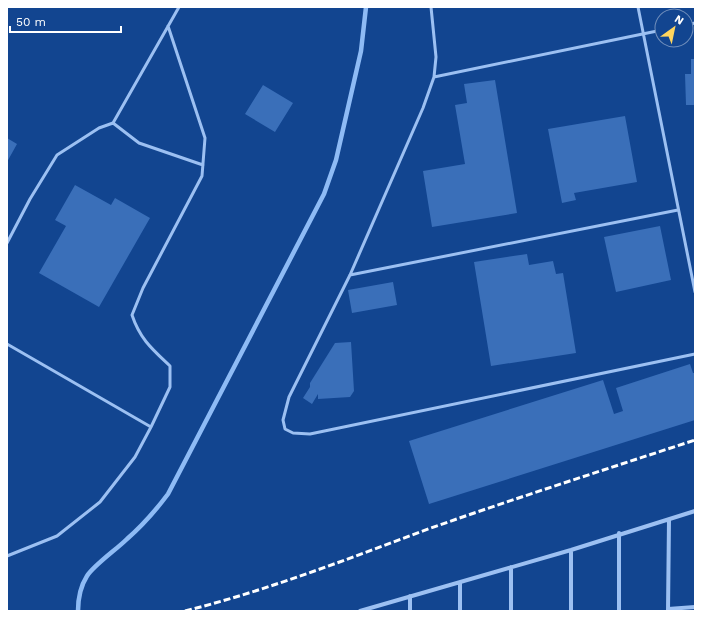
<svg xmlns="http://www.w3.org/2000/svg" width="702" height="618" font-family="'Work Sans',sans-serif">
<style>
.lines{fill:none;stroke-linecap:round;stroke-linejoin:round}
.stream{stroke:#8ebbf5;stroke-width:4.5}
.building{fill:#3a6fb9}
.service{stroke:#9cc0f2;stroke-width:3}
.minor{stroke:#9cc0f2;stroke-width:4}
.rail{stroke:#fff;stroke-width:3;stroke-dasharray:7 3;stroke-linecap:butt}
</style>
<rect width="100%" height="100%" fill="#124590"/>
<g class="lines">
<!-- stream -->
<path class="stream" d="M 78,611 C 78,598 80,587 87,576 C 94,565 117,549 127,539 C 143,525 156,510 168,494 L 324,194 L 336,160 L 361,51 L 366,7"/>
</g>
<!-- building -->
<path class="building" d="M 691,59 L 695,59 L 695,105 L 686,105 L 685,74 L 691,74 Z
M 495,80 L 517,213 L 432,227 L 423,171 L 465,164 L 455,105 L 467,103 L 464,84 Z
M 263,85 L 293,103 L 275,132 L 245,114 Z
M 625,116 L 637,182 L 574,193 L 576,200 L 562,203 L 548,129 Z
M 7,138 L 17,144 L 7,162 Z
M 75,185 L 111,205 L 115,198 L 150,218 L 99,307 L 39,273 L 66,226 L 55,220 Z
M 660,226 L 671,280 L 616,292 L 604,237 Z
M 527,254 L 529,265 L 553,261 L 556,274 L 563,273 L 576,353 L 491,366 L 474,262 Z
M 393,282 L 397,305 L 352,313 L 348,290 Z
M 351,342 L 354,391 L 350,397 L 318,399 L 318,394 L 312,404 L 303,398 L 310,387 L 310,383 L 335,343 Z
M 690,364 L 693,373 L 695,373 L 695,420 L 429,504 L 409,441 L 603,380 L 614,414 L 623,411 L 616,388 Z"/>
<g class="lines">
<!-- service -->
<path class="service" d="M 431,7 L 436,57 L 434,77 L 423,108 L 350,275 L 289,397 L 283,420 L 285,429 L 293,433 L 310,434 L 695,354
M 638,7 L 695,292
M 686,25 L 695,23
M 434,77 L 662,30
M 113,123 L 139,143 L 203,165
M 7,243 L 30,199 L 57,155 L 99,128 L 113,123 L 179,7
M 350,275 L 678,210
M 7,344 L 151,427
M 7,556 L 57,536 L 100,502 L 135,457 L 151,427 L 170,387 L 170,366 C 152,349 140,339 132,315 L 143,288 L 202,176 L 205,138 L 168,26"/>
<!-- minor -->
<path class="minor" d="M 571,550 L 571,611
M 511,567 L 511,611
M 668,609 L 695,607
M 360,611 L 571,550 L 695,511
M 410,611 L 410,596
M 460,611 L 460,582
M 619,611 L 619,533
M 668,611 L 669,520"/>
<!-- rail -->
<path class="rail" d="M 185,611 C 269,590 350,558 431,528 C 519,497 607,469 695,440"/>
</g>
<!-- border -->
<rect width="702" height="618" fill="none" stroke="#ffffff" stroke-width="16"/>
<!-- north arrow -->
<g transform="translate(674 28) rotate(33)"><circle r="19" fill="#124590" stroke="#718fbc"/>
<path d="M0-3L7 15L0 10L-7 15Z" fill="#ffd55d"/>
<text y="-6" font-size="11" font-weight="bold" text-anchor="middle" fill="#ffffff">N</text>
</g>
<!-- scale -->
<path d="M10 26v6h111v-6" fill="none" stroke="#ffffff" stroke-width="2"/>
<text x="16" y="26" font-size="12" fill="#ffffff" stroke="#124590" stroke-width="3" paint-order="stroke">50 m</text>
</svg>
